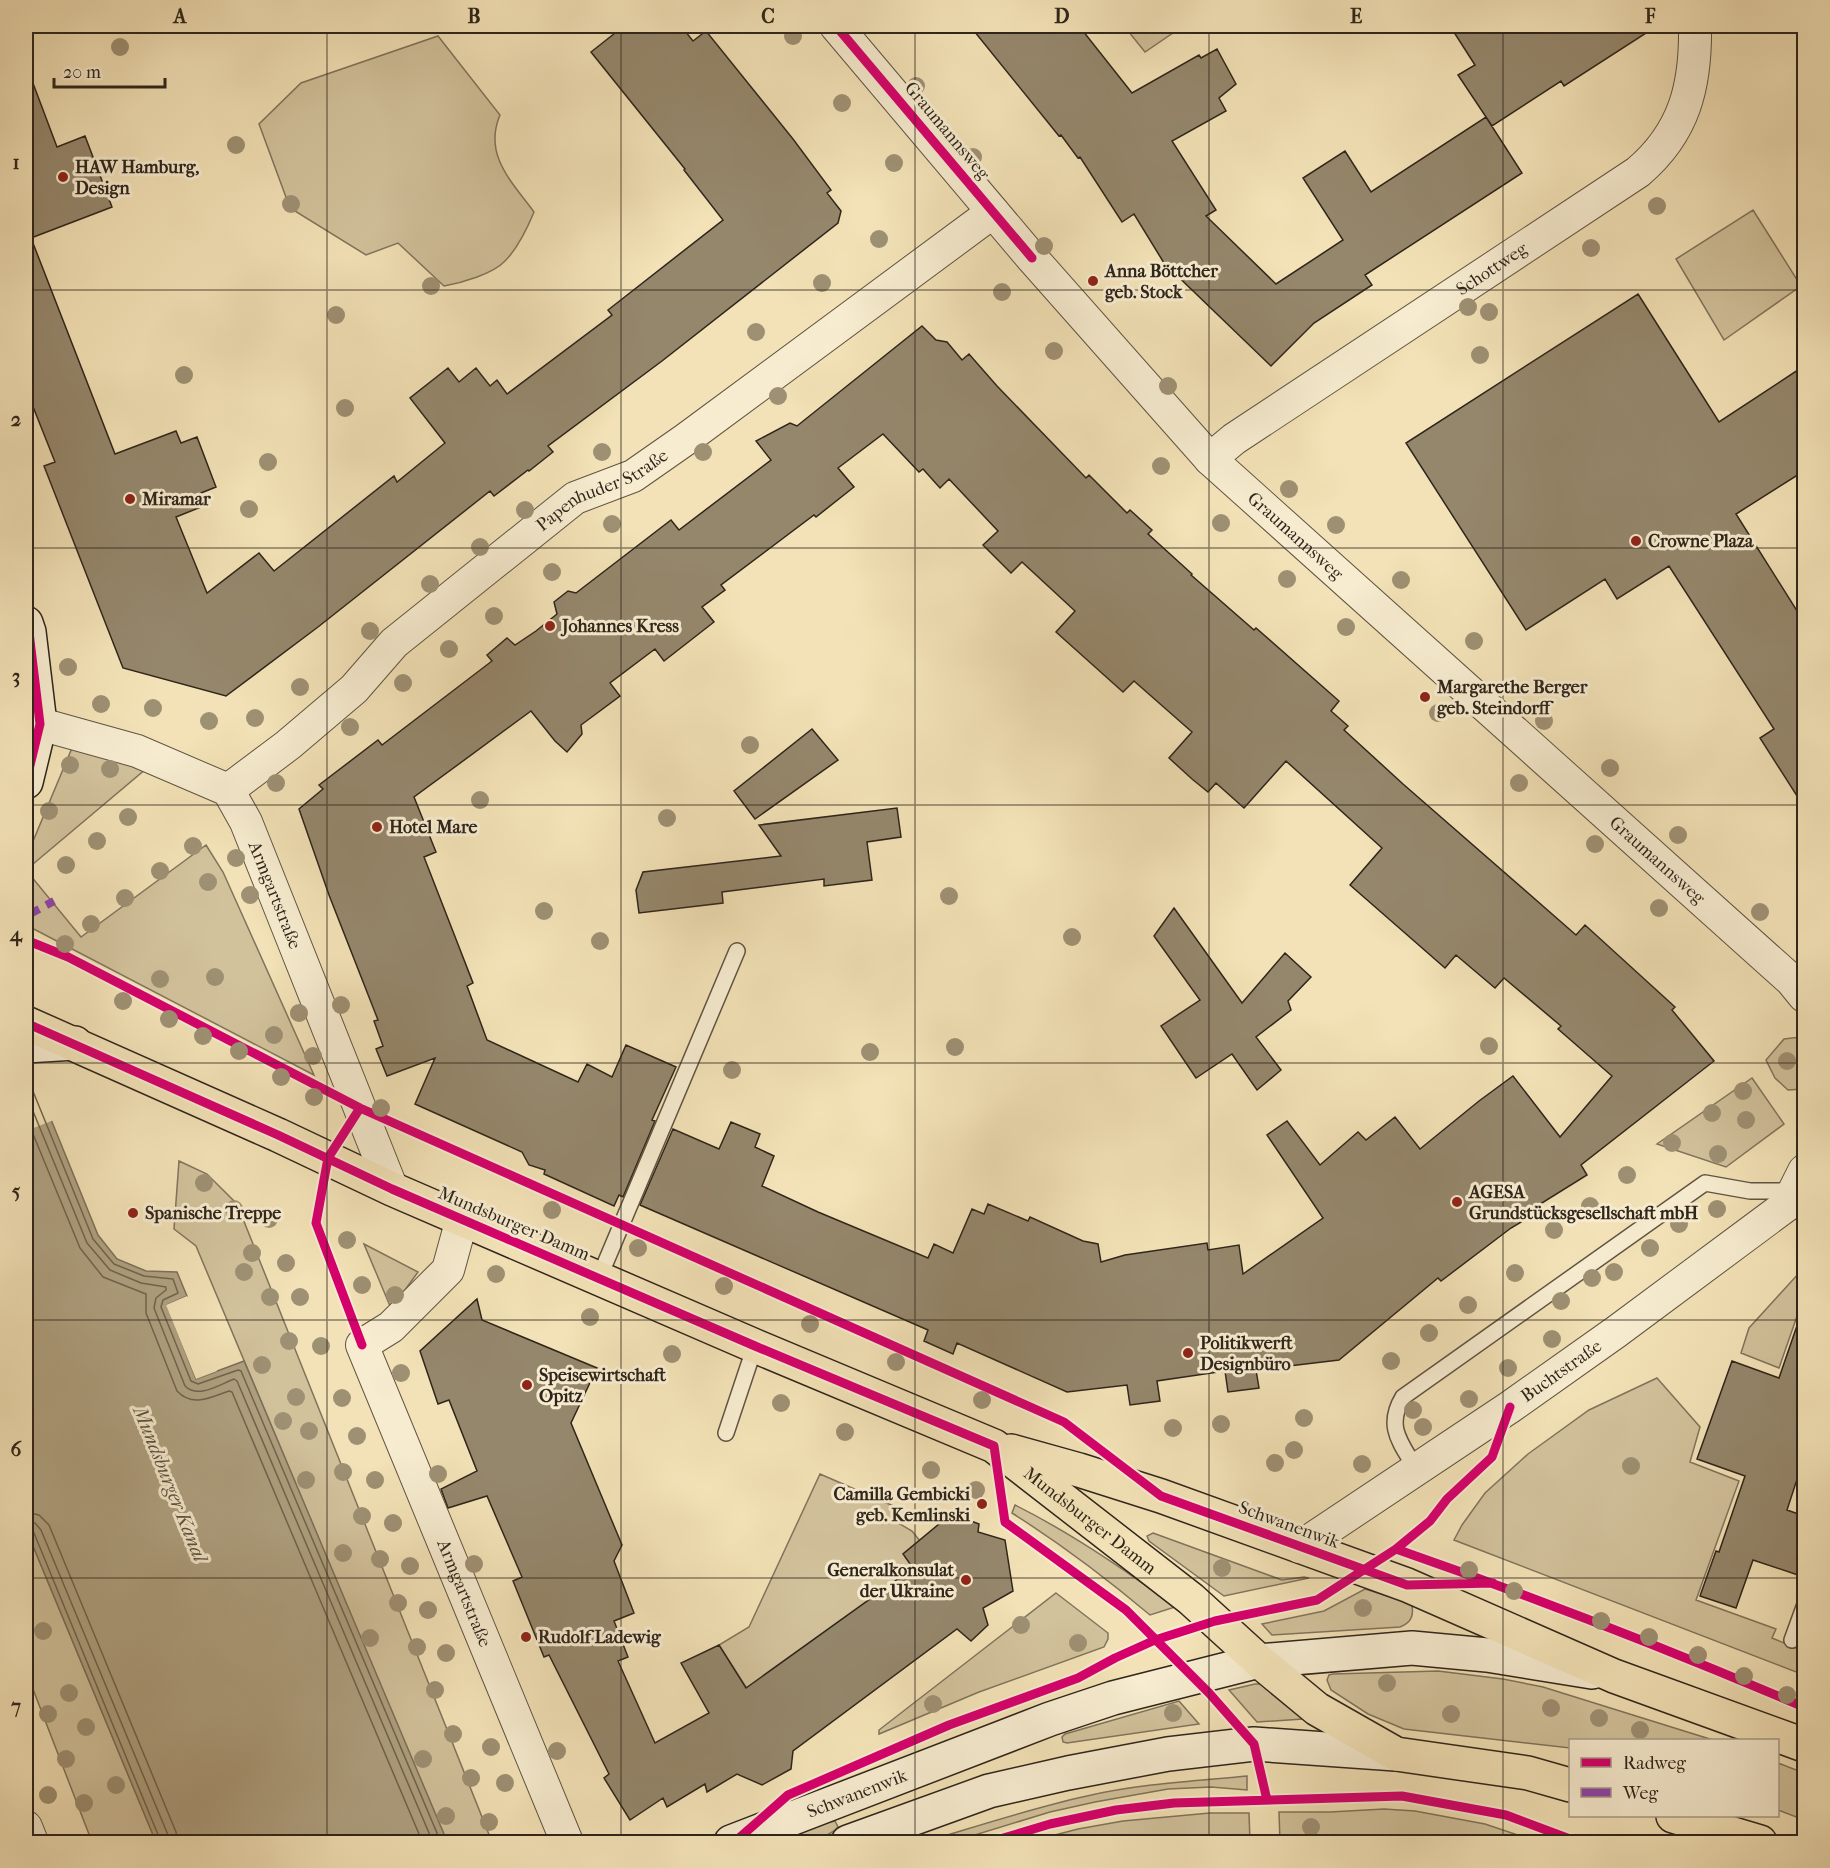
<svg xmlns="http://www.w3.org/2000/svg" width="1830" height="1868" font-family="'IM FELL French Canon',serif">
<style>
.green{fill:#d2c29c;stroke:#80745c;stroke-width:1.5}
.water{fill:#b0a282;stroke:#7c7059;stroke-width:1.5}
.pier{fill:#f3e2b7}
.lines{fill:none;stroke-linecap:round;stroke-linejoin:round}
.shore{stroke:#70644e;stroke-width:1.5}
.building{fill:#95876c;stroke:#2f251b;stroke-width:1.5}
.lane-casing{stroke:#605442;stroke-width:18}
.street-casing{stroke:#605442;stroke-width:34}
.secondary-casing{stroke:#2f251b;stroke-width:36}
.primary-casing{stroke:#2f251b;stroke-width:36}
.lane{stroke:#f7ecd0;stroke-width:15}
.street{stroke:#f7ecd0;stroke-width:32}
.secondary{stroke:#f7ecd0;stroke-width:33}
.primary{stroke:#f3e2b7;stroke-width:33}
.quiet{stroke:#8e44ad;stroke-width:8;stroke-dasharray:15 8;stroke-linecap:butt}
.cycleway-casing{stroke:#f7ecd0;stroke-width:13}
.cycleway{stroke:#d6006c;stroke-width:9}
.tree{fill:#9e9073}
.grid{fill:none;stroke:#2f251b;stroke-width:1.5;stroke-opacity:0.55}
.poi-dot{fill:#8f2418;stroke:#f7ecd0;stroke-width:2}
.labels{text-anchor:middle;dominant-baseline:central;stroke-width:6;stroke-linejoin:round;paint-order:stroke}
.street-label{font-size:18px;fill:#2f251b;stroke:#f7ecd0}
.poi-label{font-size:18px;font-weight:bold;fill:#2f251b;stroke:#f7ecd0;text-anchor:start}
.water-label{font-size:20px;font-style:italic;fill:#5c513f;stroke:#f7ecd0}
.neatline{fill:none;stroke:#2f251b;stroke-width:2}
.grid-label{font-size:20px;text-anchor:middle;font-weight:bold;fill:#2f251b}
</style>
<rect width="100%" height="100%" fill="#f3e2b7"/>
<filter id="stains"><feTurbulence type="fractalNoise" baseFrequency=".00333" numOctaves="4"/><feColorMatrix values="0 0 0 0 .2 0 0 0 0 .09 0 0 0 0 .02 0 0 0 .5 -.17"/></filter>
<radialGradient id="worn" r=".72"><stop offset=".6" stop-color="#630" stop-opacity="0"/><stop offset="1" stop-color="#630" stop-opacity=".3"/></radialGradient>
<!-- green -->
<path class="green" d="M 1124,26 L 1183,26 L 1145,52 Z
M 438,36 L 500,115 C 483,155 512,182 534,212 C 527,229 518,248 505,261 C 493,274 461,283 444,286 L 398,243 L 366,255 L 290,208 L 259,124 L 301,83 Z
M 1753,210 L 1801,286 L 1724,340 L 1676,259 Z
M 72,748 L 147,768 L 26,870 L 26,858 Z
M 206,845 L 223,872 L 314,1075 L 26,925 L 26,870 L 81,937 Z
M 1800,1037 L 1804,1045 L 1804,1089 L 1788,1090 L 1775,1078 L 1766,1060 L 1784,1039 Z
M 1752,1078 L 1784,1124 L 1726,1167 L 1657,1144 Z
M 179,1161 L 207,1174 L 237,1204 L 492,1842 L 446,1842 L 196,1246 L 174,1229 Z
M 364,1244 L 418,1272 L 405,1290 L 390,1306 Z
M 1804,1270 L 1804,1296 L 1779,1368 L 1741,1353 L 1749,1328 L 1799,1273 Z
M 1657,1378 L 1700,1427 L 1690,1462 L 1739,1481 L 1696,1600 L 1776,1629 L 1772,1638 L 1804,1651 L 1804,1675 L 1454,1540 L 1462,1525 L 1485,1493 L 1528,1454 L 1589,1410 Z
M 820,1474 L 905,1511 L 900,1524 L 912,1531 L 920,1541 L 913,1568 L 771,1675 L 751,1695 L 719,1645 L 749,1627 Z
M 1015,1505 C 1073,1534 1123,1568 1175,1607 L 1150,1615 C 1106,1578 1061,1544 1012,1513 Z
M 26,1529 L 156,1842 L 92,1842 L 26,1671 Z
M 1153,1533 L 1282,1580 L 1304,1577 L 1309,1578 L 1224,1596 L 1149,1541 L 1147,1536 Z
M 1365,1589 L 1407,1602 L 1412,1606 C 1414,1617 1410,1623 1400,1627 L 1272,1635 L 1262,1624 L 1324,1611 Z
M 1056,1593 L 1108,1633 L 1108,1639 L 1104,1647 L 979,1692 L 879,1734 L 879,1730 Z
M 1438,1671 L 1503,1679 L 1543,1687 L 1713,1740 L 1570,1740 L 1570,1748 L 1404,1729 L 1368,1714 L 1331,1690 L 1327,1680 L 1329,1675 L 1333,1674 Z
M 1255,1684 L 1263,1684 L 1304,1716 L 1303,1719 L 1257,1722 L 1229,1690 Z
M 1179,1701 L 1199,1724 L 1067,1743 L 1063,1742 L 1062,1737 L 1065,1734 Z
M 1778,1763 L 1804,1773 L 1804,1820 L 1778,1810 Z
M 1247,1776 L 1247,1790 L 1211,1787 L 1168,1789 L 1095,1802 L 1050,1812 L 952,1842 L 924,1842 C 978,1826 1032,1808 1087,1796 C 1139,1784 1194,1781 1247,1776 Z
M 1384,1809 L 1415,1811 L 1485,1824 L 1539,1842 L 1280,1842 L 1279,1812 L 1330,1812 Z
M 1210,1813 L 1249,1813 L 1250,1842 L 1028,1842 L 1078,1829 L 1123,1821 Z
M 835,1821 L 838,1827 C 821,1847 767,1842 742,1842 Z"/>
<!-- water -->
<path class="water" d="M 26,1058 L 98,1235 L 117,1259 L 146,1271 L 177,1272 L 187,1296 L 167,1305 L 196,1379 L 244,1361 L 444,1834 L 441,1842 L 156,1842 L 26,1529 Z"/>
<!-- pier -->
<path class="pier" d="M 26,1055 L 28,1057 L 54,1120 L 26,1131 Z
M 187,1296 L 188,1299 L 170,1306 L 198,1375 L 216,1368 L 217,1371 L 196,1379 L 166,1305 Z"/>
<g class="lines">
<!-- shore -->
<path class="shore" d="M 26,1074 L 93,1239 L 114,1264 L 144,1276 L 173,1279 L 178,1293 L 163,1300 L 161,1307 L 191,1381 L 198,1384 L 238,1370 L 241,1371 L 437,1833 L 435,1842
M 26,1094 L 87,1243 L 110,1270 L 141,1283 L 166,1287 L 166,1290 L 156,1298 L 154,1308 L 185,1386 C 198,1399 219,1385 234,1379 L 237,1381 L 429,1833 L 428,1842
M 26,1117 L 80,1248 L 103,1277 L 146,1294 L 146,1313 L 177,1391 C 193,1408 211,1397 229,1391 L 232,1392 L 419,1834 L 419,1842
M 26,1512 L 39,1515 L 49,1525 L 176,1832 L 178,1842
M 26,1521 L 35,1523 L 41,1530 L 168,1835 L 169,1842
M 26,1529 L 31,1529 L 34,1533 L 161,1842"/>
</g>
<!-- building -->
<path class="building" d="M 624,26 L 681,26 L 693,41 L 706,31 L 793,139 L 831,190 L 827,193 L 841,211 L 838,223 L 662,361 L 548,446 L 553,452 L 529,471 L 528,470 L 494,496 L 490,491 L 318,627 L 226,696 L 123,668 L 44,466 L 55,462 L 26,389 L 26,70 L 28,70 L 57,147 L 85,136 L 112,207 L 31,238 L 115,454 L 176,431 L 181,443 L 197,437 L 216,487 L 201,493 L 206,505 L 176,517 L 207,593 L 259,553 L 274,571 L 394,476 L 397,482 L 445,443 L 410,398 L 448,368 L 459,382 L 476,368 L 490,386 L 497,380 L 507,394 L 612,315 L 608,310 L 723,220 L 684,170 L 685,169 L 591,52 Z
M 970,26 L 1079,26 L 1132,93 L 1199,55 L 1201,58 L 1217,49 L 1236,84 L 1219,98 L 1226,111 L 1172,141 L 1216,210 L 1206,216 L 1276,284 L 1343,240 L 1303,178 L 1345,151 L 1371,192 L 1486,117 L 1522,173 L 1365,275 L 1372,285 L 1314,323 L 1271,366 L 1164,263 L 1134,214 L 1122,222 L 1080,157 L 1078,158 L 1061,135 L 1059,136 Z
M 1450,26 L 1657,26 L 1564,86 L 1561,81 L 1492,126 L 1458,75 L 1475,65 Z
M 1638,294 L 1719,422 L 1804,366 L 1804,471 L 1736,514 L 1804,622 L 1804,807 L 1760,738 L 1774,729 L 1669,566 L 1617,599 L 1605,579 L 1526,630 L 1406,443 Z
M 922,326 L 936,340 L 947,342 L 962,360 L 969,354 L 997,386 L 1086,478 L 1089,475 L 1127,513 L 1130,510 L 1152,530 L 1148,534 L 1192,574 L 1191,575 L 1254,630 L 1256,628 L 1339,701 L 1331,711 L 1348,726 L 1344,730 L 1403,784 L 1576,935 L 1585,925 L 1675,1007 L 1672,1010 L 1714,1061 L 1581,1165 L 1587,1175 L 1537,1206 L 1540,1211 L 1511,1228 L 1441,1281 L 1438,1278 L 1339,1360 L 1256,1370 L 1259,1388 L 1228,1392 L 1225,1371 L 1157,1381 L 1160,1401 L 1130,1405 L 1127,1385 L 1067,1392 L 957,1343 L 953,1354 L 924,1341 L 928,1330 L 640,1205 L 673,1129 L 719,1149 L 731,1122 L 760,1134 L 755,1147 L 774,1156 L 762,1186 L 818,1212 L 928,1258 L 934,1244 L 953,1253 L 972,1209 L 984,1214 L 988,1204 L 1028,1221 L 1030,1217 L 1083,1241 L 1098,1244 L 1101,1262 L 1125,1255 L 1207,1243 L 1208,1250 L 1239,1245 L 1243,1274 L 1323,1218 L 1267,1135 L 1287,1121 L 1320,1165 L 1358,1132 L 1366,1140 L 1395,1117 L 1420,1149 L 1479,1101 L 1513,1076 L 1560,1137 L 1612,1076 L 1558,1029 L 1561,1026 L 1504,978 L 1495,988 L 1456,955 L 1445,968 L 1350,885 L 1382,848 L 1286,761 L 1244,808 L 1216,783 L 1208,792 L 1192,779 L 1169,758 L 1192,732 L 1134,681 L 1123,692 L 1056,632 L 1075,611 L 1022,562 L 1011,573 L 983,545 L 998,531 L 949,479 L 940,488 L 923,469 L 919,472 L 883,434 L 838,468 L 854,487 L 816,517 L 814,515 L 721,585 L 725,590 L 702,607 L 714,622 L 664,661 L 655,649 L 610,683 L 620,696 L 581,725 L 582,734 L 567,752 L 555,741 L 531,711 L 414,797 L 436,852 L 424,857 L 473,983 L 467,986 L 487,1040 L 578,1082 L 587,1064 L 612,1077 L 626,1045 L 676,1067 L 652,1120 L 655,1121 L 623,1197 L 619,1195 L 614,1206 L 544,1174 L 545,1170 L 529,1165 L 522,1152 L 415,1104 L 435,1058 L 387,1076 L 376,1049 L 383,1046 L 374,1021 L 378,1020 L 329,895 L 299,809 L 323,789 L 319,785 L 378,740 L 382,745 L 492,661 L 487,655 L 507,638 L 515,645 L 536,631 L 557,614 L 554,602 L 568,591 L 576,593 L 671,520 L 679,530 L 771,460 L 756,441 L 790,423 L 797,426 Z
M 812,729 L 838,760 L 755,819 L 734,791 Z
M 897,808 L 901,837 L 867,842 L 872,880 L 824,886 L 824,879 L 722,892 L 723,903 L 639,913 L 636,890 L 643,872 L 781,856 L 759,825 Z
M 1174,908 L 1242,1003 L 1285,953 L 1311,977 L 1288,1001 L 1291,1010 L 1256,1037 L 1281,1070 L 1257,1090 L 1232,1054 L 1196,1078 L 1161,1026 L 1200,1000 L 1154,936 Z
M 477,1299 L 482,1320 L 597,1368 L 571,1423 L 622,1545 L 614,1561 L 634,1613 L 614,1621 L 628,1657 L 618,1661 L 655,1743 L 709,1713 L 681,1663 L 719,1645 L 746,1688 L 913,1568 L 903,1554 L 945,1519 L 953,1523 L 958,1516 L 979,1524 L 978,1532 L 1005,1540 L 1013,1591 L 983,1608 L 988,1625 L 971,1641 L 957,1629 L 793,1751 L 791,1769 L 762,1785 L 737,1774 L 707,1792 L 705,1784 L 667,1807 L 663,1798 L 630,1820 L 604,1778 L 609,1774 L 549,1655 L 544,1657 L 513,1581 L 522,1577 L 487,1496 L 448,1508 L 441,1489 L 477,1471 L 449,1400 L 438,1404 L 420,1351 Z
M 1800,1317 L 1804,1318 L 1804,1458 L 1787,1510 L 1804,1516 L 1804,1556 L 1798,1575 L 1753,1560 L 1736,1608 L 1700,1596 L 1716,1551 L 1719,1552 L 1745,1476 L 1697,1459 L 1732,1361 L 1779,1378 Z"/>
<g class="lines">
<defs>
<path id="lane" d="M 599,1278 L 737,951
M 726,1433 L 755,1346
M 1416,1469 C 1401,1443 1385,1427 1403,1397 L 1705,1183 L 1750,1191 L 1794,1191
M 1792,1640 L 1804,1607"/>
<g id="street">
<path id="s1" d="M 836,26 L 1032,258 L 1210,459 L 1791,980 L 1804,996"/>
<path id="s2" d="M 1210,459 L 1234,439 L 1638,172 C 1685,132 1696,85 1695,26"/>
<path id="s3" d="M 40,724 L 137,751 L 228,790 L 246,822 L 392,1189"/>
<path id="s4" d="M 228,790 L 288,745 L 354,689 L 394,643 L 575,498 L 633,476 L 686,439 L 993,212"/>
<path id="s5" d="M 462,1219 L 448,1270 L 391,1327 L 362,1345 L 567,1842"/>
<path id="s6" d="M 1300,1547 L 1510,1407 L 1616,1332 L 1787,1205 L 1804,1171"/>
<path d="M 26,1827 L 32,1842"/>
</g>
<g id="secondary">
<path d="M 26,623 L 29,632 L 40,724 L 26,782"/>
<path d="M 26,1046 L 75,1043"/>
<path id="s7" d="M 731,1842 L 1050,1719 L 1113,1698 L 1259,1661 L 1412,1648 L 1487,1655 L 1592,1672"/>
<path d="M 848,1842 L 989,1791 L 1068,1773 L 1168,1754 L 1254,1744 L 1396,1754"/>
</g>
<g id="primary">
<path id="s8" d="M 26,1023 L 278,1135 L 392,1189 L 755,1346 L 994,1446 L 1191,1599 L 1259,1661 L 1317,1709 L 1396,1754 L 1528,1773 L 1570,1785"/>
<path d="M 1011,1451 L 1079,1470 L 1161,1496 L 1407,1585 L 1614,1676 L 1804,1745"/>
<path d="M 1673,1816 L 1760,1842"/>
</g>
</defs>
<!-- lane casing -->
<use href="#lane" class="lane-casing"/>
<!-- street casing -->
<use href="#street" class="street-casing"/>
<!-- secondary casing -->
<use href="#secondary" class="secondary-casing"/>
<!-- primary casing -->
<use href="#primary" class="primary-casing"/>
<!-- lane -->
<use href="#lane" class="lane"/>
<!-- street -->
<use href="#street" class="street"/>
<!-- secondary -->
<use href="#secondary" class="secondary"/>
<!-- primary -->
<use href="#primary" class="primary"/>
<!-- quiet -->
<path class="quiet" d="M 26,916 L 54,901"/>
<defs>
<path id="cycleway" d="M 836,26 L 1032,258
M 26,623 L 29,632 L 40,724 L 26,782
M 26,940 L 68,957 L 360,1108 L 1064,1422 L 1161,1496 L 1407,1585 L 1493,1583
M 26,1023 L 278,1135 L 392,1189 L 755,1346 L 994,1446 L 1005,1522 L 1126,1610 L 1209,1693 L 1254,1744 L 1267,1800
M 360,1108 L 328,1158 L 316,1223 L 362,1345
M 1396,1549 C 1534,1597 1670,1650 1804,1707
M 731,1842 L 738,1839 L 788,1795 L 949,1725 L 1078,1678 L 1115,1658 L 1155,1640 L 1215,1621 L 1317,1600 L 1396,1549 L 1430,1521 L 1447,1499 L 1492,1457 L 1510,1407
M 990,1842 L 1050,1824 L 1116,1810 L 1174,1803 L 1402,1796 L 1506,1815 L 1578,1842"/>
</defs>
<!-- cycleway casing -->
<use href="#cycleway" class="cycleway-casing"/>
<!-- cycleway -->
<use href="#cycleway" class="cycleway"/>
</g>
<!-- trees -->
<g class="tree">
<circle cx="793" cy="36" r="9"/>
<circle cx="120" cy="47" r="9"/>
<circle cx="916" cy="86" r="9"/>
<circle cx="842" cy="103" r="9"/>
<circle cx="236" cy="145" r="9"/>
<circle cx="973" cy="157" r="9"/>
<circle cx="894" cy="163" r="9"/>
<circle cx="291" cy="204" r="9"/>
<circle cx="1657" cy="206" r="9"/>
<circle cx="879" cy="239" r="9"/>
<circle cx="1044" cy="246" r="9"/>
<circle cx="1591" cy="248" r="9"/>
<circle cx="822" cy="283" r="9"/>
<circle cx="431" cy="286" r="9"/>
<circle cx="1002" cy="292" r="9"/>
<circle cx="1468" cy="307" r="9"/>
<circle cx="1489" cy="312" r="9"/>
<circle cx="336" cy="315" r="9"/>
<circle cx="756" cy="332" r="9"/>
<circle cx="1054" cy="351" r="9"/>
<circle cx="1480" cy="355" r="9"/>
<circle cx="184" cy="375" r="9"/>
<circle cx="1168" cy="386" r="9"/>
<circle cx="778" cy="396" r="9"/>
<circle cx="345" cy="408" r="9"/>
<circle cx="602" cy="452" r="9"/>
<circle cx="703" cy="452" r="9"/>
<circle cx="268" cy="462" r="9"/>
<circle cx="1161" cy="466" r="9"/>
<circle cx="1289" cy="489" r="9"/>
<circle cx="249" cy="509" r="9"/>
<circle cx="525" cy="510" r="9"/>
<circle cx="1221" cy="523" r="9"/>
<circle cx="612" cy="524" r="9"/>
<circle cx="1336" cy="525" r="9"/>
<circle cx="480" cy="547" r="9"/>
<circle cx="552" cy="572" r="9"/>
<circle cx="1287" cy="579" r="9"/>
<circle cx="1401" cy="580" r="9"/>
<circle cx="430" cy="584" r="9"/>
<circle cx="494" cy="616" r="9"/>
<circle cx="1346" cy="627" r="9"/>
<circle cx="370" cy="631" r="9"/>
<circle cx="1474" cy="641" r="9"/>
<circle cx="449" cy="649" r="9"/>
<circle cx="68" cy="667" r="9"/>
<circle cx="403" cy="683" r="9"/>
<circle cx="300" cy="687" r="9"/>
<circle cx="101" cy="704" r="9"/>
<circle cx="153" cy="708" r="9"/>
<circle cx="1438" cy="713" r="9"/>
<circle cx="255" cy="718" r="9"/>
<circle cx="209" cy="721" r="9"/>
<circle cx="1544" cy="721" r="9"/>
<circle cx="350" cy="727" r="9"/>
<circle cx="750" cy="745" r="9"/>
<circle cx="70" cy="765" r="9"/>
<circle cx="1610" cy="768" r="9"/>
<circle cx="110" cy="769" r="9"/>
<circle cx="276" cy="783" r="9"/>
<circle cx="1519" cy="783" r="9"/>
<circle cx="480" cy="800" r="9"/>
<circle cx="49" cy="811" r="9"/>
<circle cx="128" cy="817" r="9"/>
<circle cx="667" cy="818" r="9"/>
<circle cx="1678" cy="835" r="9"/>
<circle cx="97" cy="841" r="9"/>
<circle cx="1595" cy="844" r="9"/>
<circle cx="193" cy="846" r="9"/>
<circle cx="236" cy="858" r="9"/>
<circle cx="66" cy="865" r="9"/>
<circle cx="160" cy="871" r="9"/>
<circle cx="208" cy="882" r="9"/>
<circle cx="250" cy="895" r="9"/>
<circle cx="949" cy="896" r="9"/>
<circle cx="125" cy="898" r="9"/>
<circle cx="1659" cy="908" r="9"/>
<circle cx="544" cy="911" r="9"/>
<circle cx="1760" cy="912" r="9"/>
<circle cx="91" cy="924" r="9"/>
<circle cx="1072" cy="937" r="9"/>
<circle cx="600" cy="941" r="9"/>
<circle cx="65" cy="944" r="9"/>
<circle cx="215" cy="977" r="9"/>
<circle cx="160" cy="979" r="9"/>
<circle cx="123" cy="1001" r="9"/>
<circle cx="341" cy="1005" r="9"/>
<circle cx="299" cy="1013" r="9"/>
<circle cx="169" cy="1019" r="9"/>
<circle cx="274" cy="1035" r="9"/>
<circle cx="203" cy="1036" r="9"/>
<circle cx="1489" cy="1046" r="9"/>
<circle cx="955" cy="1047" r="9"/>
<circle cx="239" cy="1051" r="9"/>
<circle cx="870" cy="1052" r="9"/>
<circle cx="313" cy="1056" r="9"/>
<circle cx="1787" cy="1061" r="9"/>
<circle cx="732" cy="1070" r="9"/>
<circle cx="281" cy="1077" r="9"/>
<circle cx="1743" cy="1091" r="9"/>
<circle cx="314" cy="1097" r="9"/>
<circle cx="381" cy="1108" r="9"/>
<circle cx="1712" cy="1113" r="9"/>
<circle cx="1746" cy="1120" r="9"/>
<circle cx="1672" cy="1143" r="9"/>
<circle cx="1718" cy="1154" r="9"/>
<circle cx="1627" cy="1175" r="9"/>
<circle cx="204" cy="1183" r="9"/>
<circle cx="1590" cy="1206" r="9"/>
<circle cx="234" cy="1209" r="9"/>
<circle cx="1717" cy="1209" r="9"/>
<circle cx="552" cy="1210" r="9"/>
<circle cx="269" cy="1219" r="9"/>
<circle cx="1679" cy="1224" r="9"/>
<circle cx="1554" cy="1230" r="9"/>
<circle cx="347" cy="1240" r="9"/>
<circle cx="638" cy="1248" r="9"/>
<circle cx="1650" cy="1248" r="9"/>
<circle cx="252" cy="1253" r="9"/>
<circle cx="286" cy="1263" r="9"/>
<circle cx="244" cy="1272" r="9"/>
<circle cx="1614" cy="1272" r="9"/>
<circle cx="1515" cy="1273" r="9"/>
<circle cx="496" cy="1274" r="9"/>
<circle cx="1592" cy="1278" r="9"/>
<circle cx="362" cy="1285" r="9"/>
<circle cx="724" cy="1286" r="9"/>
<circle cx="395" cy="1295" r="9"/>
<circle cx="270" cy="1297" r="9"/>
<circle cx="300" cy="1297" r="9"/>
<circle cx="1561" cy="1301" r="9"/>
<circle cx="1468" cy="1305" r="9"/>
<circle cx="590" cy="1317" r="9"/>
<circle cx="810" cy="1324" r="9"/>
<circle cx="1429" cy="1333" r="9"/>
<circle cx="1552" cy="1339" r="9"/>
<circle cx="289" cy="1341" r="9"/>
<circle cx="321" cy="1346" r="9"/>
<circle cx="672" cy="1354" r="9"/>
<circle cx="1391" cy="1361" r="9"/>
<circle cx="896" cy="1362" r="9"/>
<circle cx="262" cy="1365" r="9"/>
<circle cx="1508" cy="1368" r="9"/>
<circle cx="401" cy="1373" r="9"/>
<circle cx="296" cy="1397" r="9"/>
<circle cx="342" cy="1398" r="9"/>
<circle cx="1469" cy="1399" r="9"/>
<circle cx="982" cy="1400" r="9"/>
<circle cx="781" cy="1403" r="9"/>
<circle cx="1413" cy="1410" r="9"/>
<circle cx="1304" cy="1418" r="9"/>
<circle cx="283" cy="1421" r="9"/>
<circle cx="1221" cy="1424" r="9"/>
<circle cx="1423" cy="1427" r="9"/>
<circle cx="1173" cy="1428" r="9"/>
<circle cx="309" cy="1431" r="9"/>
<circle cx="845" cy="1432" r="9"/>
<circle cx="357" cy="1436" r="9"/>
<circle cx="1294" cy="1450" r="9"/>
<circle cx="1275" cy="1463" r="9"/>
<circle cx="1362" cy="1464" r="9"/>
<circle cx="1631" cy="1466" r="9"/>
<circle cx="931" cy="1470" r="9"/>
<circle cx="343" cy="1472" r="9"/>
<circle cx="438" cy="1474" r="9"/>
<circle cx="306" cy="1480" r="9"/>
<circle cx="375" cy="1480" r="9"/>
<circle cx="976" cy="1490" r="9"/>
<circle cx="362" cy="1516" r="9"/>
<circle cx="393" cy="1523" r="9"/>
<circle cx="343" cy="1553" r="9"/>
<circle cx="380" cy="1559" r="9"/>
<circle cx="474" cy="1564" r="9"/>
<circle cx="410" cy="1566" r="9"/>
<circle cx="1222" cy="1568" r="9"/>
<circle cx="1469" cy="1570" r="9"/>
<circle cx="1514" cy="1591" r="9"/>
<circle cx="398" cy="1603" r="9"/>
<circle cx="1363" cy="1608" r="9"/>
<circle cx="428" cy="1610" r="9"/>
<circle cx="1601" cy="1621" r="9"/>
<circle cx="1021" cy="1625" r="9"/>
<circle cx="43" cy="1631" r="9"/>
<circle cx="1649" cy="1637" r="9"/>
<circle cx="370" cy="1638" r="9"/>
<circle cx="1078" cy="1643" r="9"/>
<circle cx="417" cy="1647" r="9"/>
<circle cx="446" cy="1653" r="9"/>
<circle cx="1698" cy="1655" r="9"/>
<circle cx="1744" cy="1676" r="9"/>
<circle cx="1387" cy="1683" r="9"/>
<circle cx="435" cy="1690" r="9"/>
<circle cx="69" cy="1693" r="9"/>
<circle cx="1787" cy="1695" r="9"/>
<circle cx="933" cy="1704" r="9"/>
<circle cx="1551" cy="1708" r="9"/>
<circle cx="1173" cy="1713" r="9"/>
<circle cx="48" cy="1714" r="9"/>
<circle cx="1451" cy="1714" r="9"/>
<circle cx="1599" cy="1718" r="9"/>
<circle cx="86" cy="1727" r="9"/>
<circle cx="1640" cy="1730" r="9"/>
<circle cx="453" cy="1734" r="9"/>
<circle cx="491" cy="1747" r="9"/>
<circle cx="557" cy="1751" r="9"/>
<circle cx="66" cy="1759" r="9"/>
<circle cx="423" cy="1759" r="9"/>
<circle cx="471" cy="1778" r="9"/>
<circle cx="505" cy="1783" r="9"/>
<circle cx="116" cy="1785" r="9"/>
<circle cx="48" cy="1795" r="9"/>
<circle cx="84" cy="1803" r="9"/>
<circle cx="446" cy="1816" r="9"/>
<circle cx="489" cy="1822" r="9"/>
<circle cx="1311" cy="1827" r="9"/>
</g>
<!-- grid -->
<path class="grid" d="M 327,26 L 327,1842M 621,26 L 621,1842M 915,26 L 915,1842M 1209,26 L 1209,1842M 1503,26 L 1503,1842M 26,290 L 1804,290M 26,548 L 1804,548M 26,805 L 1804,805M 26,1063 L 1804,1063M 26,1320 L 1804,1320M 26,1578 L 1804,1578"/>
<!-- markers -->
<g class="poi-dot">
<circle cx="63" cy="177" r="6"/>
<circle cx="1093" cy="281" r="6"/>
<circle cx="130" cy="499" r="6"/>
<circle cx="1636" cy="541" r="6"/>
<circle cx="550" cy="626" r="6"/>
<circle cx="1425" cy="697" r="6"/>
<circle cx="377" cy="827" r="6"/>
<circle cx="1457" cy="1202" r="6"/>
<circle cx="133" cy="1213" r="6"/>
<circle cx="1188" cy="1353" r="6"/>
<circle cx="527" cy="1385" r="6"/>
<circle cx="982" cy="1504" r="6"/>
<circle cx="966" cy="1580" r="6"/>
<circle cx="526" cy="1637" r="6"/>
</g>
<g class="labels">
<!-- street labels -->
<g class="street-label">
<text transform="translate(947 131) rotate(50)">Graumannsweg</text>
<text stroke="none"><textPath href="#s2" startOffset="340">Schottweg</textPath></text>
<text stroke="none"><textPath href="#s4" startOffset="482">Papenhuder Straße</textPath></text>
<text stroke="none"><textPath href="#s1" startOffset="687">Graumannsweg</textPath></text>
<text stroke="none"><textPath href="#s1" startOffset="1173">Graumannsweg</textPath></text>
<text stroke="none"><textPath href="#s3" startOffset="315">Armgartstraße</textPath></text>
<text transform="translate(514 1224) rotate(23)">Mundsburger Damm</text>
<text stroke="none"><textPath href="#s6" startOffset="315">Buchtstraße</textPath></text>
<text stroke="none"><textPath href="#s8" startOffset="1178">Mundsburger Damm</textPath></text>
<text transform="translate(1289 1525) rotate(20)">Schwanenwik</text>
<text stroke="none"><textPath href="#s5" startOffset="436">Armgartstraße</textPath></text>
<text stroke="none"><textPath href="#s7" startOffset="135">Schwanenwik</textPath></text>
</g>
<!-- poi labels -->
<g class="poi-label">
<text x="75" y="167">HAW Hamburg,<tspan x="75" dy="21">Design</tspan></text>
<text x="1105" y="271">Anna Böttcher<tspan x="1105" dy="21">geb. Stock</tspan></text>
<text x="142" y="499">Miramar</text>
<text x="1648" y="541">Crowne Plaza</text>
<text x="562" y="626">Johannes Kress</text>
<text x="1437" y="687">Margarethe Berger<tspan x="1437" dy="21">geb. Steindorff</tspan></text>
<text x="389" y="827">Hotel Mare</text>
<text x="1469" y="1192">AGESA<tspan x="1469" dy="21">Grundstücksgesellschaft mbH</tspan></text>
<text x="145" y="1213">Spanische Treppe</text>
<text x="1200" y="1343">Politikwerft<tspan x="1200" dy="21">Designbüro</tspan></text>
<text x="539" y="1375">Speisewirtschaft<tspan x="539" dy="21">Opitz</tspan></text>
<text x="970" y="1494" text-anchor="end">Camilla Gembicki<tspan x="970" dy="21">geb. Kemlinski</tspan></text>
<text x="954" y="1570" text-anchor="end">Generalkonsulat<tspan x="954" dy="21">der Ukraine</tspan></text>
<text x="538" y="1637">Rudolf Ladewig</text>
</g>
<!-- water labels -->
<g class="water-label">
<text transform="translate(170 1484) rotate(68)">Mundsburger Kanal</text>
</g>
</g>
<!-- margin -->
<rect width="1830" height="1868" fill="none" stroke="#f3e2b7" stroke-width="66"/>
<!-- legend -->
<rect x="1569" y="1739" width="210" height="78" fill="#f7ecd0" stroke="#a79c88" stroke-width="1.5"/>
<rect x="1581" y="1758" width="30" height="9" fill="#d6006c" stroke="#a79c88" stroke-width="1.5"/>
<text x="1623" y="1769" font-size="18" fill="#2f251b">Radweg</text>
<rect x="1581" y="1788" width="30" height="9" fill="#8e44ad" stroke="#a79c88" stroke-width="1.5"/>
<text x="1623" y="1799" font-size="18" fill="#2f251b">Weg</text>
<!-- scale -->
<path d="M54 78v9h111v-9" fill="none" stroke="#2f251b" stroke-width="3"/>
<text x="63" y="78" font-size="18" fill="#2f251b" stroke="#f7ecd0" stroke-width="4.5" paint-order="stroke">20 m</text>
<rect x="33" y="33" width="1764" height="1802" class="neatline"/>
<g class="grid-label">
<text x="180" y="23">A</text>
<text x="474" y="23">B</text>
<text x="768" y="23">C</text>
<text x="1062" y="23">D</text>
<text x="1356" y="23">E</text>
<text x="1650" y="23">F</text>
<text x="16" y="169">1</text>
<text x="16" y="426">2</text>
<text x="16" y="683">3</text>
<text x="16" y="941">4</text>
<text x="16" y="1198">5</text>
<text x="16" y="1456">6</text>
<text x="16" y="1713">7</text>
</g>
<rect width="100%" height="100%" filter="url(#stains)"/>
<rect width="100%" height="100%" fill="url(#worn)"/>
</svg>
